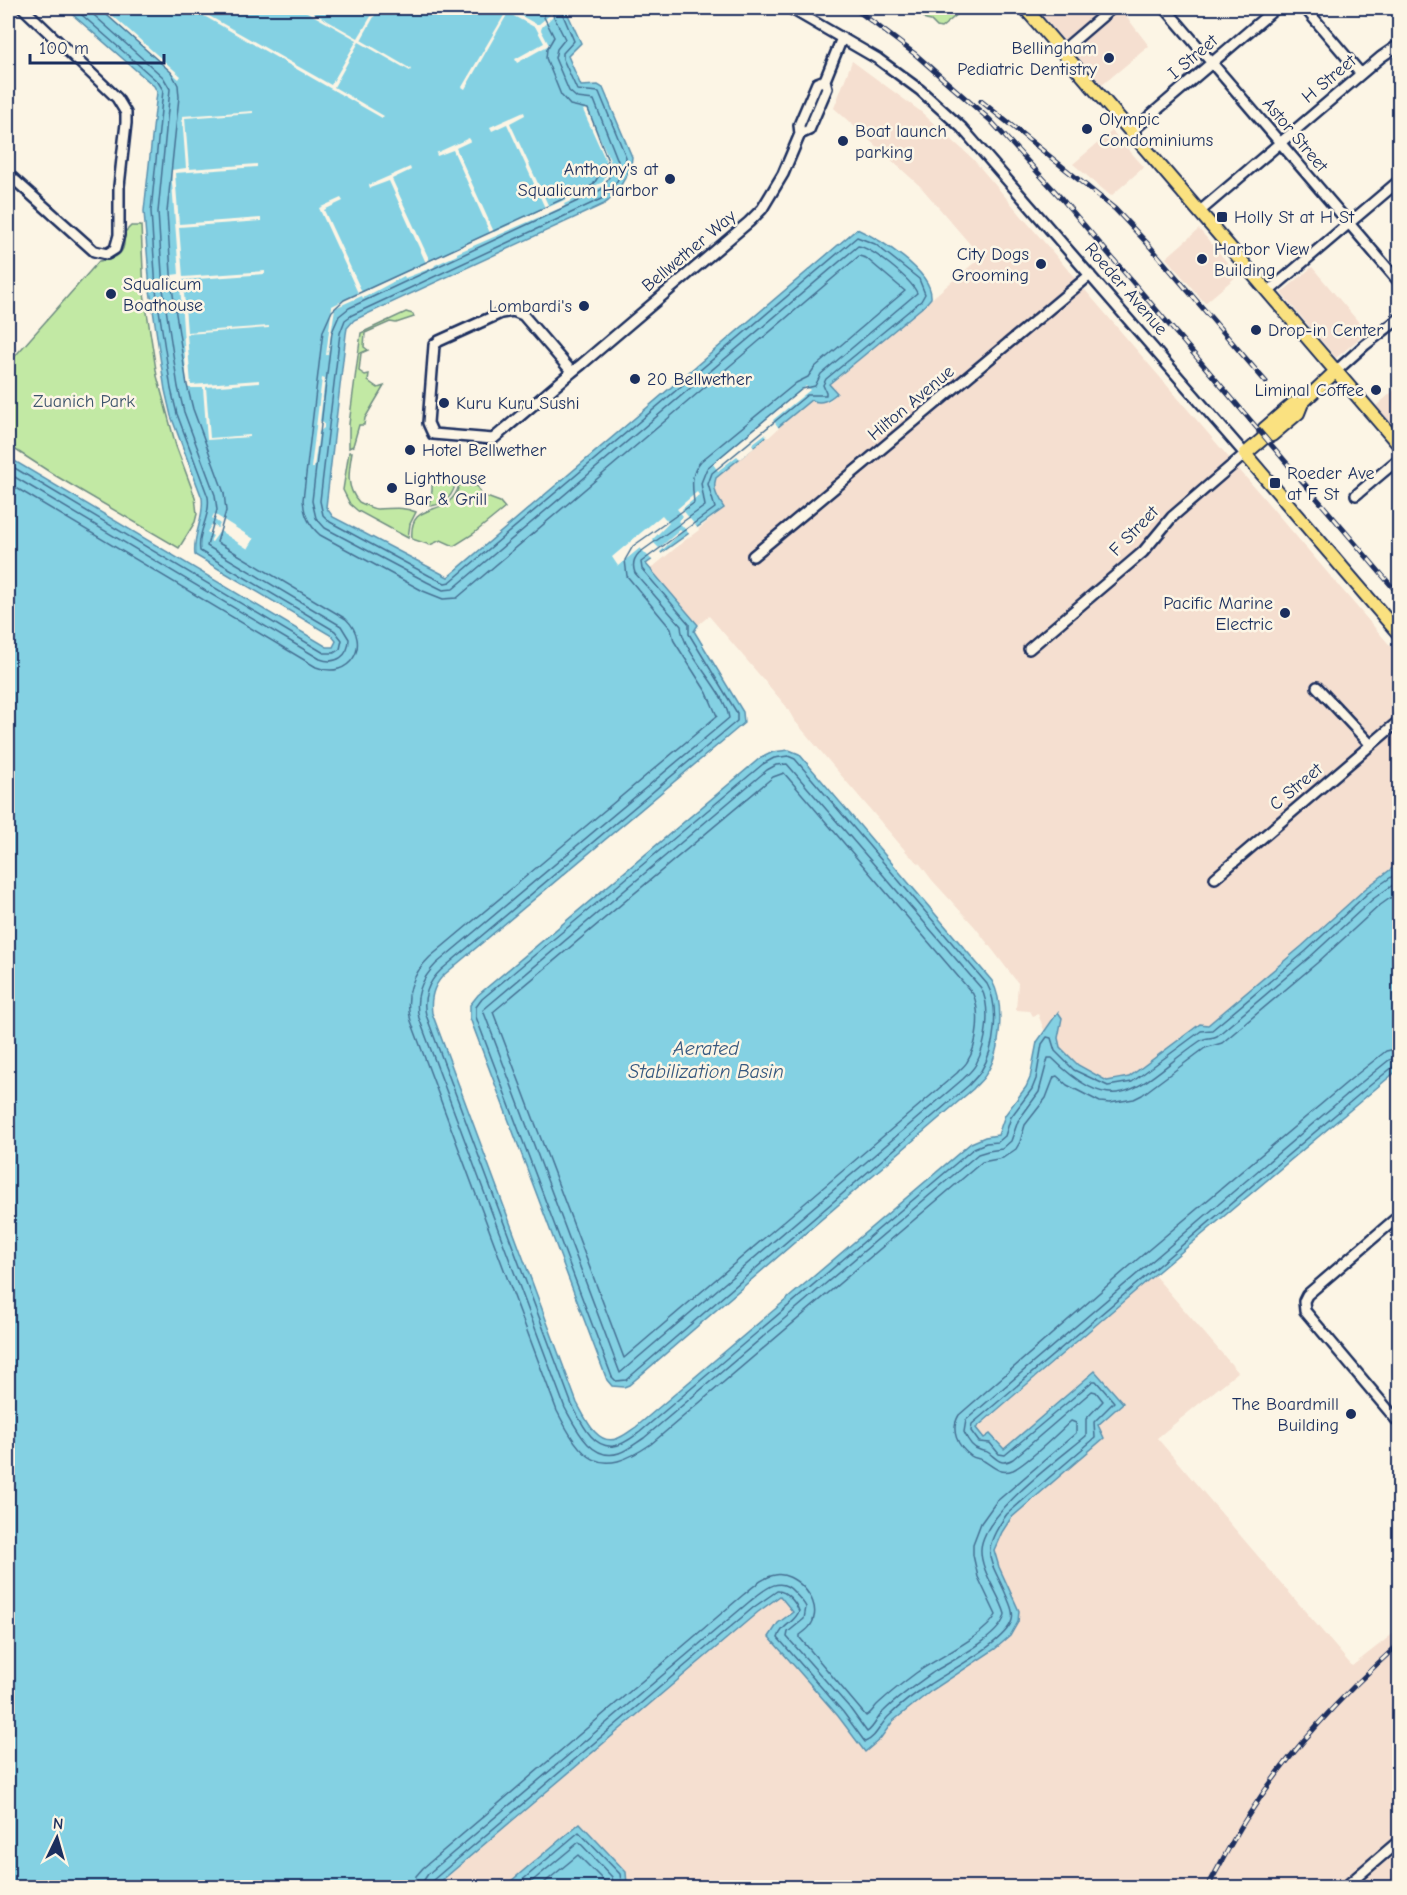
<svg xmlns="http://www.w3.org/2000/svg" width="1407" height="1895" font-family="'Comic Neue',sans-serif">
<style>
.built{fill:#f5dfd0}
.green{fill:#c2e9a4;stroke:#6e8c81;stroke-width:1.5}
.water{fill:#84d1e3;stroke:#5a90ae;stroke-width:1.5}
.pier{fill:#fcf5e5}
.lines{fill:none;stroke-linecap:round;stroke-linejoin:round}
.shore{stroke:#457093;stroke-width:1.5}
.minor-casing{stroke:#1b2f5e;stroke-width:14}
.major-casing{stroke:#1b2f5e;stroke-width:16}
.minor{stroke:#fcf5e5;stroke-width:9}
.major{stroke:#fae180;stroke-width:12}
.rail-casing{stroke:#1b2f5e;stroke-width:5}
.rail{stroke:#fcf5e5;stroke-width:3;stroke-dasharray:9;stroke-linecap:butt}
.poi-dot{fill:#1b2f5e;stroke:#fcf5e5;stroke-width:2}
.labels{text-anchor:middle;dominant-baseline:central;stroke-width:5;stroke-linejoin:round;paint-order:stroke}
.poi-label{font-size:18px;fill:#1b2f5e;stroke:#fcf5e5;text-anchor:start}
.street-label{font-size:18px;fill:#1b2f5e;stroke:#fcf5e5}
.park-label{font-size:18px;fill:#3c546c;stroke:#fcf5e5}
.water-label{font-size:20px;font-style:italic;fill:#35587f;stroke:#fcf5e5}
</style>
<rect width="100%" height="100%" fill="#fcf5e5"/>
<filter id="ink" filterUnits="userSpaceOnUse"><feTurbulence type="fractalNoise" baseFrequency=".0167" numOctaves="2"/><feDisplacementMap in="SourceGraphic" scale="12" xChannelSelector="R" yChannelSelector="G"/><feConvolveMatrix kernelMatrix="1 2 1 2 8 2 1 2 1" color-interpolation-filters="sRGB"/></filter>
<g filter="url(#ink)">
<!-- built -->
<path class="built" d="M 1036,8 L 1125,8 L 1122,11 L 1149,46 L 1102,85 Z
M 852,61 L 920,111 L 972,158 L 1399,656 L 1399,863 L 1365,889 L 1302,946 L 1208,1025 L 1200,1024 L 1129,1077 L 1107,1081 L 1078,1065 L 1060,1047 L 1058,1038 L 1062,1018 L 1059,1013 L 1044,1030 L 1038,1014 L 1033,1016 L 1030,1011 L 1016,1010 L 1018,983 L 975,927 L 932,880 L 920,864 L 909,855 L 794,720 L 786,706 L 709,616 L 698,625 L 648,571 L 724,508 L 716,494 L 714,484 L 716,478 L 811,400 L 816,402 L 829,401 L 836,393 L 829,385 L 981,257 L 921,187 L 834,108 Z
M 1112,131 L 1144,167 L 1111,196 L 1073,164 Z
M 1199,229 L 1238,275 L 1205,303 L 1166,258 Z
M 1312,267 L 1367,332 L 1336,358 L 1281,293 Z
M 1399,386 L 1399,433 L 1376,406 Z
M 1154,1275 L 1238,1372 L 1157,1438 L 1352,1666 L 1399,1629 L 1399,1887 L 629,1887 L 580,1823 L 504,1887 L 434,1888 L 758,1612 L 780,1596 L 793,1611 L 778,1623 L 852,1735 L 865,1752 L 880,1739 L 892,1721 L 931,1691 L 995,1649 L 1010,1636 L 1019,1611 L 999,1567 L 994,1550 L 1002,1532 L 1011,1518 L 1098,1425 L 1095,1371 L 1003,1450 L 991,1434 L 984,1438 L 976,1429 Z"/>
<!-- green -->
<path class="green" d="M 923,8 L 965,8 L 941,28 L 937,27 L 931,21 L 926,20 L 923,16 Z
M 131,226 L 141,226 L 144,293 L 157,376 L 176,446 L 195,497 L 197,514 L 195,522 L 179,548 L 56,476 L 8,445 L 8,364 L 99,261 C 116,260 128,252 123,234 Z
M 406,312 L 413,314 L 414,317 L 396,323 L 390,322 L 365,333 L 364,347 L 368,350 L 361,353 L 359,371 L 365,375 L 369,374 L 368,381 L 378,388 L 384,386 L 365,418 L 364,425 L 359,425 L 353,446 L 349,448 L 349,424 L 361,333 Z
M 349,452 L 352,452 C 349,470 345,487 359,502 C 364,504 371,509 377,509 C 391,509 403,506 416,512 L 410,524 L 408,538 L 358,511 L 350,504 L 343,490 Z
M 432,475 L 442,476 L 440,482 L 453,483 L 454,480 L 456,480 C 454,495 445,504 431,506 L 429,505 L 432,491 Z
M 459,485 L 477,486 L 481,495 L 500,502 L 505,508 L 473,534 L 454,546 L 441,540 L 430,545 L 412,539 C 408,497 450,521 459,485 Z"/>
<!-- water -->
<path class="water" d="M 65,8 L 565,8 L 581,43 L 568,56 L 581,86 L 598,85 L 603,88 L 632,157 C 632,170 615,198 604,204 L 354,320 L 347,328 L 346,334 L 326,507 L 333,517 L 448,577 L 857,229 C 879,239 933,271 931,298 L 925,305 L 829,384 L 837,393 C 829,400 821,405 811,400 L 716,478 C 712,490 718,498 724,508 L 646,564 L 698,625 L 694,631 L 743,712 L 744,723 L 445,974 C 433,985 430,998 432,1013 L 577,1403 C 585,1417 596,1445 616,1439 C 623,1437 630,1431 636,1427 L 971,1143 L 985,1137 L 998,1135 L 1005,1115 L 1026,1087 L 1030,1078 L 1037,1042 L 1058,1012 L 1062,1018 L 1058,1038 L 1060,1047 L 1078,1065 L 1107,1081 L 1129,1077 L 1200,1024 L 1208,1025 L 1302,946 L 1365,889 L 1399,863 L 1399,1069 L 1154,1275 L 976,1428 L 984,1438 L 990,1434 L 1004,1449 L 1095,1371 L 1123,1403 L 1098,1425 L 1104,1438 L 1011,1518 L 1002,1532 L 994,1550 L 999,1567 L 1019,1611 L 1018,1622 L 1010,1636 L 995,1649 L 931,1691 L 893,1721 L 880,1739 L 865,1752 L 838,1716 L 769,1637 L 778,1623 L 793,1612 L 780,1596 L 758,1612 L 434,1887 L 8,1888 L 8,457 L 327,647 L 333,647 L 336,641 L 332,636 L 195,555 C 192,535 205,518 202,498 L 171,416 L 165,390 L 150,290 L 144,211 L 157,92 L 154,86 Z
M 789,750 L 799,754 L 992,981 C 1005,1004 1001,1052 986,1074 C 983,1080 977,1084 973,1089 L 629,1385 L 624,1387 L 612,1386 L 607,1380 L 470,1018 L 470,1005 L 478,995 L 759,759 L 773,752 Z
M 580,1823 L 626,1872 L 627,1884 L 629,1887 L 504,1887 Z"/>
<!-- pier -->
<path class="pier" d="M 99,8 L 104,8 L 181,76 L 179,79 Z
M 190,8 L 195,8 L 331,85 L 357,40 L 300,8 L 305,8 L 358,38 L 376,8 L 379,8 L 361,40 L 411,69 L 410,71 L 359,42 L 334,87 L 384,116 L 382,118 Z
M 500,8 L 507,8 L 536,24 L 539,24 L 552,13 L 554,15 L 542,27 L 541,30 L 549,45 L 517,63 L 515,59 L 544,43 L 536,28 L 508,13 L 465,89 L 462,87 L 506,12 Z
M 587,109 L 613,167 L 606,185 L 588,193 L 589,197 L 584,200 L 582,196 L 564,204 L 565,206 L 457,253 L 457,255 L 435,265 L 434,267 L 405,278 L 404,276 L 363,298 L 362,296 L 335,308 L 328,355 L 326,355 L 332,306 L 358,293 L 319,208 L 341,198 L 343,201 L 324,210 L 362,292 L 426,263 L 389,181 L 370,188 L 369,185 L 410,167 L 411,170 L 392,179 L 430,261 L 490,233 L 453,150 L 437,156 L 436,153 L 469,138 L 471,141 L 456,148 L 494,232 L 545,208 L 507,124 L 492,131 L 490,127 L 524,112 L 525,115 L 510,123 L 549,207 L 603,182 L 609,168 L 583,110 Z
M 253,111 L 253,113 L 185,118 L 189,169 L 257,164 L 257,167 L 175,173 L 179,224 L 261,218 L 261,221 L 179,227 L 183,277 L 265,271 L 265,274 L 183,280 L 187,332 L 269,326 L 269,328 L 187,334 L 191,385 L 259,380 L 259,383 L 206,387 L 210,438 L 250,435 L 250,437 L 207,440 L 203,388 L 189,388 L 187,387 L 180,285 L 165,285 L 164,276 L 179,274 L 171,170 L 186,168 L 182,116 Z
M 322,378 L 325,379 L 320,421 L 324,422 L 324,428 L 319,432 L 314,468 L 311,468 Z
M 806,386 L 810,390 L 773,420 L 779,428 L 768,438 L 765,434 L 752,444 L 754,448 L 740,459 L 737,456 L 718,471 L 713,464 Z
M 697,492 L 699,495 L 682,509 L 699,530 L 691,536 L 678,521 L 683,516 L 677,509 Z
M 214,514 L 254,539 L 248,549 L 220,531 L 212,542 L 210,541 L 213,536 L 207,532 L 212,524 L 218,528 L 220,524 L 212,518 Z
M 662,515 L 669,523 L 653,539 L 654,543 L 659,548 L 680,530 L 682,532 L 660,552 L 663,556 L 654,562 L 640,548 L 618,566 L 612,557 Z"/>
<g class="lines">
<!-- shore -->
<path class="shore" d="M 543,8 L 544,17 L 554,37 L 547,49 L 546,58 L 561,95 L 570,105 L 588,109 L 608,161 L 593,185 L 344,300 L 332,311 L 323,331 L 303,500 C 304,515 309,525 320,535 L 423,591 L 443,599 L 457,598 L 859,256 L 866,258 L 905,291 L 815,367 L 808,377 L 796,383 L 701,461 C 689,475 693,487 694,503 L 633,546 L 625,560 L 627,576 L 671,629 L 674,641 L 707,693 L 717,716 L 430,957 C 412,974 404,997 411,1021 L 557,1411 C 582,1460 599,1480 651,1444 L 982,1162 L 1003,1158 L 1016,1149 L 1020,1142 L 1025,1125 L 1046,1098 L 1054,1077 L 1057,1076 L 1067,1085 L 1100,1102 L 1110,1103 L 1134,1099 L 1142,1095 L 1205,1048 L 1222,1043 L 1317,963 L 1379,906 L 1400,891
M 552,8 L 553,15 L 565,39 L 557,49 L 555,58 L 569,91 L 577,98 L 594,100 L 618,161 L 602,189 L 597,192 L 349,308 L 339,316 L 332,332 L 312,501 L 316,518 L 325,528 L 427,582 L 443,590 L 453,589 L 858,246 C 872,248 911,279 917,293 L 821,374 L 815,386 L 802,389 L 707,468 L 701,483 L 705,506 L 639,553 C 633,559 632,565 635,573 L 681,626 C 682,653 725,690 729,718 L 436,964 C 421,979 414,998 419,1018 L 565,1408 C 576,1428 591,1462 619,1453 C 628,1450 636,1443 644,1438 L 978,1154 L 988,1151 L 1002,1149 L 1011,1141 L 1018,1121 L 1039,1092 L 1048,1058 L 1052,1058 C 1120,1125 1139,1083 1200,1041 C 1205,1037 1211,1039 1217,1036 L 1311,956 L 1373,899 L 1400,880
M 560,8 L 574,41 L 563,53 L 563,59 L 577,90 L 599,92 L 626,157 C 626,170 611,193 601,199 L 352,315 L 345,320 L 340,333 L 320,501 L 323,515 L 330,522 L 430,576 L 445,583 L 450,582 L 857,237 L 875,244 L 919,279 L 925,294 L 921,301 L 826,379 L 823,385 L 826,392 L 826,395 L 807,395 L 712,473 L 708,484 L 715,508 L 641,562 L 642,569 L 689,624 L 689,634 L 737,713 L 737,721 L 441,970 C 428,982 422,998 426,1015 L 572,1405 C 581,1421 592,1449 614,1446 C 623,1445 633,1437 640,1432 L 974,1148 L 986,1143 L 998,1142 L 1005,1136 L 1011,1117 L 1032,1089 L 1036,1079 L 1042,1044 L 1047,1037 L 1051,1038 L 1055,1051 L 1074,1070 L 1108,1086 L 1132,1082 L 1201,1031 L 1212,1030 L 1306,951 L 1368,893 L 1400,871
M 8,464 L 324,653 L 334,653 L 340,649 L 342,640 L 335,631 L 200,551 C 197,532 211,516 208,497 L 177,414 L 171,389 L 156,290 L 151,211 L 163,90 L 158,82 L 74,8
M 8,473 L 320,659 C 336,665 349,656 349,639 L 341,626 L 207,546 L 217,510 L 215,495 L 184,412 L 178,387 L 163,289 L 158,212 L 170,89 L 163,77 L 86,8
M 8,483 L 316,667 C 350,681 372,644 346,619 L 217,542 L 226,511 L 224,493 L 193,409 L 187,385 L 172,288 L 167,212 L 179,97 L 178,85 L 171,72 L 99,8
M 788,756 L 795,759 L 987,984 C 1000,1007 995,1049 981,1071 C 978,1076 973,1080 969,1085 L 626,1380 L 616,1381 L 612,1377 L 476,1017 L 476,1007 L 482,999 L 763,764 L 774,758 Z
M 787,764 L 981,988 C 992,1009 986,1045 976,1064 C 973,1070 968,1074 963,1079 L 620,1373 L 483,1010 L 767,770 L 776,765 Z
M 784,773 L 973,994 C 981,1012 978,1045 967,1062 C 965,1066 960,1069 957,1073 L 624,1358 L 493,1012 L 773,777 Z
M 414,1888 L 416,1876 L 423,1868 L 743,1595 C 752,1588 763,1577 775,1575 C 794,1571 819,1598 814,1617 C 813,1625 807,1630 800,1635 L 800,1638 L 866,1716 C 872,1713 874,1707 879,1703 C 891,1692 904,1682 916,1673 C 937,1658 985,1636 996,1615 L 978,1577 L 973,1555 L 973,1544 L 981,1523 L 996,1502 L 1076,1433 L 1076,1423 L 1071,1421 C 1058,1433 1028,1463 1013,1470 C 1000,1475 994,1467 984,1461 C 980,1458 975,1459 971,1456 C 957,1446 950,1430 959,1415 L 1139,1258 L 1351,1079 L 1386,1051 L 1400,1048
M 423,1888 L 424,1880 L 428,1874 L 749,1602 C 763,1591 779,1574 794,1592 C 798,1597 803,1601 806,1607 L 804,1619 L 788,1632 L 787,1637 L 849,1707 L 867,1732 C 875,1727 877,1717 884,1711 C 899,1696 918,1683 935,1671 C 953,1660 1002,1636 1005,1614 C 999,1593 980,1571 981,1549 C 983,1513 1059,1459 1086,1436 L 1086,1419 L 1103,1401 L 1096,1392 L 1092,1391 L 1013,1459 C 1001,1466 998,1460 989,1453 C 985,1450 984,1452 980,1450 C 972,1448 967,1439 964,1432 L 966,1420 L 1357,1086 L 1389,1060 L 1400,1057
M 431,1888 L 433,1880 L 754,1607 L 777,1591 C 786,1590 796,1603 799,1611 C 795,1623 781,1625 778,1638 L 843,1712 L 865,1742 C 877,1737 880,1724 890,1715 C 901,1704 916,1693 930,1684 C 949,1671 1006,1642 1012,1620 C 1014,1613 1011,1607 1009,1602 C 993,1560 976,1557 1007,1514 L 1095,1438 L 1094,1422 L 1114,1402 L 1096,1381 L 1093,1381 L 1005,1455 L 999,1454 L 990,1443 L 979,1442 L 971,1431 L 972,1424 L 1362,1092 L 1394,1066 L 1400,1065
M 513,1888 L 579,1832 L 620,1874 L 622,1888
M 524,1888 L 579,1842 L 612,1877 L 614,1888
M 538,1888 L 578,1855 L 604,1881 L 605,1888"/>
<defs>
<path id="minor" d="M 790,8 L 878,59 L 920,90 L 962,128 L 1245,454 L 1172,517 L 1143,552 L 1029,649
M 1165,8 L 1400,283
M 1305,8 L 1361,74
M 1062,51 L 1112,8
M 1131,132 L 1276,8
M 800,134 L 809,130 L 827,88 L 825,80 L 842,38
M 8,174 L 94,251 L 107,254 L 115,249 L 119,235 L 119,186 L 126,123 L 126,113 L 117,98 L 23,8
M 1199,212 L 1381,57 L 1400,44
M 1268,292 L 1400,180
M 1336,371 L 1365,345 L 1400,318
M 572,372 L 523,315 L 513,311 L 501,313 L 439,341 L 434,345 L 428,423 L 433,434 L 493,439 L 572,372 L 582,364 L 749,222 L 762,209 L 783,174 L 800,134 L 799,125 L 817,83 L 825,80
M 1356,495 L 1400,458
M 753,556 L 1090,275
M 1317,687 L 1371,745
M 1215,878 L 1400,720
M 1400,1215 L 1307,1295 L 1304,1301 L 1305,1311 L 1400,1424
M 1344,1888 L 1400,1840"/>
<path id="major" d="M 1025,8 L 1400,446
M 1336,371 L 1302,403 L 1298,413 L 1272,435 L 1265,437 L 1245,454 L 1400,635
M 1265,437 L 1264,429 L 1293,404 L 1302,403"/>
</defs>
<!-- minor casing -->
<use href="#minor" class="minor-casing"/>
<!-- major casing -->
<use href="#major" class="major-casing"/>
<!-- minor -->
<use href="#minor" class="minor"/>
<!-- major -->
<use href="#major" class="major"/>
<defs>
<path id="rail" d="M 854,8 L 915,54 L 990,120 L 1062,199 L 1400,596
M 981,101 L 1115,209 L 1147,243 L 1266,382
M 1207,1888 C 1220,1865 1232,1841 1246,1819 C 1288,1752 1341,1696 1400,1643"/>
</defs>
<!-- rail casing -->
<use href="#rail" class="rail-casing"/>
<!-- rail -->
<use href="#rail" class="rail"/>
</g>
</g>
<!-- markers -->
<g class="poi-dot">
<circle cx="1109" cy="58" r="6"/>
<circle cx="1087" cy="129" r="6"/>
<circle cx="843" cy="141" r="6"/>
<circle cx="670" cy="179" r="6"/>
<rect x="1216" y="211" width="12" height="12" rx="3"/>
<circle cx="1202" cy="259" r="6"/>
<circle cx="1041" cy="264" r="6"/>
<circle cx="111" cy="294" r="6"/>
<circle cx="584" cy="306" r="6"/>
<circle cx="1256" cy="330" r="6"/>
<circle cx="635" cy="379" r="6"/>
<circle cx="1376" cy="390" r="6"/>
<circle cx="444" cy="403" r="6"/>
<circle cx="410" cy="450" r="6"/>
<rect x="1269" y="477" width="12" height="12" rx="3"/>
<circle cx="392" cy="488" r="6"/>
<circle cx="1285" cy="613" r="6"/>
<circle cx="1351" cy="1414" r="6"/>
</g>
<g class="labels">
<!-- poi labels -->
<g class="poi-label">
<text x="1097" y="48" text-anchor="end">Bellingham<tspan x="1097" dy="21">Pediatric Dentistry</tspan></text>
<text x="1099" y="119">Olympic<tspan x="1099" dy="21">Condominiums</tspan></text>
<text x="855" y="131">Boat launch<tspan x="855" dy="21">parking</tspan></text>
<text x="658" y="169" text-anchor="end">Anthony's at<tspan x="658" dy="21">Squalicum Harbor</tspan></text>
<text x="1234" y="217">Holly St at H St</text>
<text x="1214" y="249">Harbor View<tspan x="1214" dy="21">Building</tspan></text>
<text x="1029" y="254" text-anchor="end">City Dogs<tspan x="1029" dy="21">Grooming</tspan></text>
<text x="123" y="284">Squalicum<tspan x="123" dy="21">Boathouse</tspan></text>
<text x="572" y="306" text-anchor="end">Lombardi's</text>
<text x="1268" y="330">Drop-in Center</text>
<text x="647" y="379">20 Bellwether</text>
<text x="1364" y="390" text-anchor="end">Liminal Coffee</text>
<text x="456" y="403">Kuru Kuru Sushi</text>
<text x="422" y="450">Hotel Bellwether</text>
<text x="1287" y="473">Roeder Ave<tspan x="1287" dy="21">at F St</tspan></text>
<text x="404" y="478">Lighthouse<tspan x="404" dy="21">Bar &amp; Grill</tspan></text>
<text x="1273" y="603" text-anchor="end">Pacific Marine<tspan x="1273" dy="21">Electric</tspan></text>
<text x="1339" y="1404" text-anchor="end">The Boardmill<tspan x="1339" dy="21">Building</tspan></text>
</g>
<!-- street labels -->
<g class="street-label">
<text transform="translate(1193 57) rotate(-40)">I Street</text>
<text transform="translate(1329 79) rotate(-40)">H Street</text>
<text transform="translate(1295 135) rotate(50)">Astor Street</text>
<text transform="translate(689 251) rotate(-40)">Bellwether Way</text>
<text transform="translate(1126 289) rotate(49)">Roeder Avenue</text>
<text transform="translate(911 403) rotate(-40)">Hilton Avenue</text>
<text transform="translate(1134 531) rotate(-46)">F Street</text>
<text transform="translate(1296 787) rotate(-40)">C Street</text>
</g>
<!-- park labels -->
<g class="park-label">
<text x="84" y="401">Zuanich Park</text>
</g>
<!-- water labels -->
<g class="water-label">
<text x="706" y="1048">Aerated<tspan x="706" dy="23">Stabilization Basin</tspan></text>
</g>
</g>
<!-- margin -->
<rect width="1407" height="1895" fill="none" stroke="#fcf5e5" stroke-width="30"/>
<rect x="15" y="15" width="1377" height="1865" fill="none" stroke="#1b2f5e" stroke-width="2" filter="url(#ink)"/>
<!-- north arrow -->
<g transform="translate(57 1838) rotate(5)" stroke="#fcf5e5" stroke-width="4.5" paint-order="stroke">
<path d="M0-4.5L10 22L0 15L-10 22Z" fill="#1b2f5e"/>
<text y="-9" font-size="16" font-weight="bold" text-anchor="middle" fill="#1b2f5e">N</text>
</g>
<!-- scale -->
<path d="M30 54v9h134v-9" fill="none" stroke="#1b2f5e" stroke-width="3"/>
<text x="39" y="54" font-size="18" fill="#1b2f5e" stroke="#fcf5e5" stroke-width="4.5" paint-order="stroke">100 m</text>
</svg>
